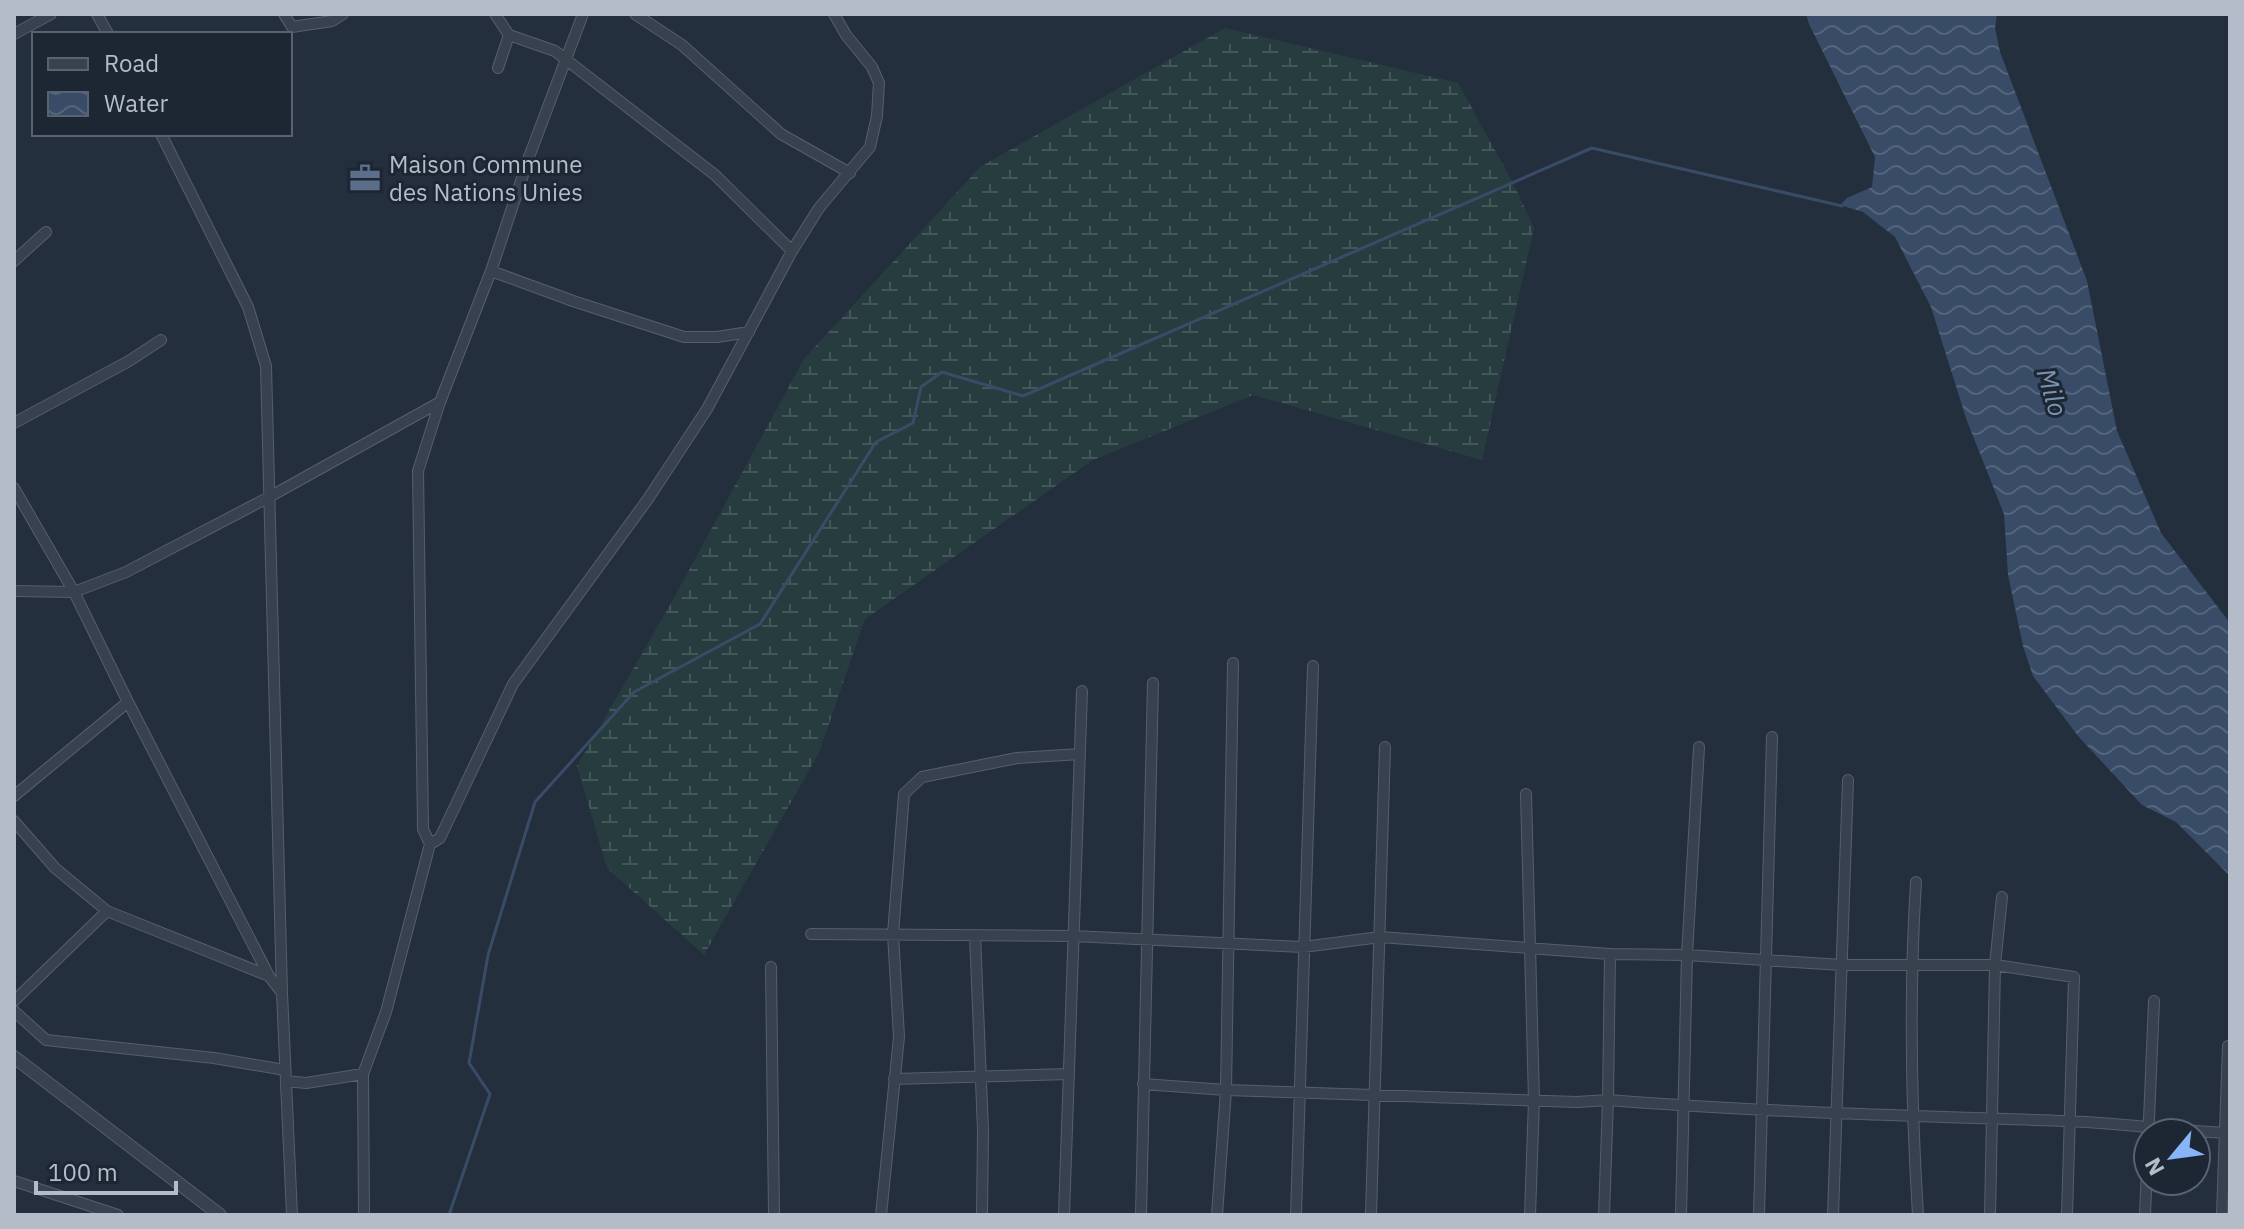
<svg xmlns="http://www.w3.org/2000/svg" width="2244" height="1229" font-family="'IBM Plex Sans',sans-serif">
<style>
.wetland{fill:url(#wetland-marsh)}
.water{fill:url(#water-waves)}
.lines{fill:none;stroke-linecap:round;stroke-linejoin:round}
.stream{stroke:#394c67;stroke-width:3}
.minor-casing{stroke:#565f6c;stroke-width:12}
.tertiary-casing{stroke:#565f6c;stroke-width:14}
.minor{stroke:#38414e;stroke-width:10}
.tertiary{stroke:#38414e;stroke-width:12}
.labels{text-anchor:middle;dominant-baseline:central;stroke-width:6;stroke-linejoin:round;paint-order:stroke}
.poi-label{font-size:24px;fill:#b4bcc9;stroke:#1d2633;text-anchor:start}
.water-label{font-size:26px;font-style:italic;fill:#7c92b1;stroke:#1d2633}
</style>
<defs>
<pattern id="wetland-marsh" width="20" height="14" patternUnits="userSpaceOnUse" patternTransform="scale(2)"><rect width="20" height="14" fill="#263c3f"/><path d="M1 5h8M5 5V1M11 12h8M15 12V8" fill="none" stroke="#435659"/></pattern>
<pattern id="water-waves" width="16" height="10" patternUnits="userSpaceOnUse" patternTransform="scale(2)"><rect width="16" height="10" fill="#394c67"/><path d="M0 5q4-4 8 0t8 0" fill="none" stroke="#53647b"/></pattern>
</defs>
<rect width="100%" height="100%" fill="#242f3e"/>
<!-- wetland -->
<path class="wetland" d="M 1225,28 L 1458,83 L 1513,183 L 1534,228 L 1482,460 L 1253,395 L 1093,460 L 865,619 L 819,753 L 704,955 L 607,868 L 577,766 L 670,605 L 804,359 L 980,167 Z"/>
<!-- water -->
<path class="water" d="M 1806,14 L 1997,14 L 1995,28 L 2000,52 L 2087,281 L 2117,431 L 2161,533 L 2230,623 L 2230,876 L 2176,822 L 2142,805 L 2078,736 L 2033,676 L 2023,646 L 2008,575 L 2004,514 L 1967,421 L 1931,307 L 1895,237 L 1863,212 L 1840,205 L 1847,198 L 1872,187 L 1875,157 L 1809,24 Z"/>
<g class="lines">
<!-- stream -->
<path class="stream" d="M 449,1215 L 490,1094 L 469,1063 L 488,955 L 535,802 L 634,692 L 760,624 L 876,442 L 913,423 L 921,387 L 942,372 L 1023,396 L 1592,148 L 1842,206"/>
<defs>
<path id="minor" d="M 97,14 L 108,34
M 284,14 L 292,27 L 332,21 L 343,14
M 495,14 L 509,35 L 555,51 L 715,175 L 792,251
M 635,14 L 682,45 L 781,134 L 850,173
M 14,34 L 51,14
M 498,68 L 509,35
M 161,134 L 248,307 L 266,366 L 282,993
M 14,261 L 46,232
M 491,271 L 573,301 L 684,337 L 717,337 L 749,332
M 14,423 L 129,361 L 161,340
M 14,488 L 74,592 L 128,702 L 269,976 L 282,993 L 292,1215
M 14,591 L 74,592 L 126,572 L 271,496 L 440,402
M 1526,794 L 1534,1100 L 1530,1215
M 14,796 L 128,702
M 14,821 L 55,868 L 107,911 L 269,976
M 430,844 L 423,829 L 418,471 L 440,402 L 491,271 L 529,157 L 583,14
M 1916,882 C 1909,993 1911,1104 1918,1215
M 811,934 L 1073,936 L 1303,947 L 1380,937 L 1610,954 L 1608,1100 L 1604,1215
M 975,935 L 983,1130 L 982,1215
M 1610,954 L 1687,955 L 1842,965 L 1995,965 L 2074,977 L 2067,1215
M 771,967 L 774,1215
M 14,1001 L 107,911
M 14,1011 L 46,1040 L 214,1058 L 285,1070
M 363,1074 L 364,1215
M 894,1079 L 1069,1074
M 286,1081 L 306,1083 L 363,1074 L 386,1012 L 430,844 L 440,838 L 513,684 L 648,499 L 707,409 L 792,251 L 819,208 L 870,147 L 877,116 L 879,83 L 872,67 L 846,35 L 834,14
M 1143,1084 L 1226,1090 L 1577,1102 L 1608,1100 C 1760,1112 1913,1116 2066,1121 C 2120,1123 2175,1131 2230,1133
M 14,1181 L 118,1215
M 881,1215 L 899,1037 L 893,934 L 904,794 L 922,777 L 1017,758 L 1080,754
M 1064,1215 L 1082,691
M 1141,1215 L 1153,683
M 1217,1215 L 1226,1090 L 1233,663
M 1296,1215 L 1313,666
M 1371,1215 L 1385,747
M 1681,1215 L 1687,955 L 1699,747
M 1759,1215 L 1772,737
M 1833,1215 L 1848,780
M 1990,1215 L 1995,965 L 2002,897
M 2145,1215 L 2154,1001
M 2222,1215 L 2228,1046"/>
<path id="tertiary" d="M 14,1057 L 220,1215"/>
</defs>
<!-- minor casing -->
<use href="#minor" class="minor-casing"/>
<!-- tertiary casing -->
<use href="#tertiary" class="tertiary-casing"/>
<!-- minor -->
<use href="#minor" class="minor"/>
<!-- tertiary -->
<use href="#tertiary" class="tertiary"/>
</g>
<!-- icons -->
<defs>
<symbol id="office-bare" viewBox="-9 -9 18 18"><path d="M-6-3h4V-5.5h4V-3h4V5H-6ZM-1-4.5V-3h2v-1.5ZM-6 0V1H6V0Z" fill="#5c6f8a" stroke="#1d2633" stroke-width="2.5" paint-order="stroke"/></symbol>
</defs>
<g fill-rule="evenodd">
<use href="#office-bare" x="343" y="156" width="44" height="44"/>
</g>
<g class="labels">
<!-- poi labels -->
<g class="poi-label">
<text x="389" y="164">Maison Commune<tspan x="389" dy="28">des Nations Unies</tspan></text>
</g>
<!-- water labels -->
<g class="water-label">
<text transform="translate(2053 392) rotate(73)">Milo</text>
</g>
</g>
<!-- border -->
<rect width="2244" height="1229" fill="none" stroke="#b4bcc9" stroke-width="32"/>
<!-- legend -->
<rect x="32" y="32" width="260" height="104" fill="#1d2633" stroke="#59626f" stroke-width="2"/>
<rect x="48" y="58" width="40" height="12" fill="#38414e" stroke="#59626f" stroke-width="2"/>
<text x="104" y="72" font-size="24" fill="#b4bcc9">Road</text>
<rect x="48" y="92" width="40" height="24" fill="url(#water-waves)" stroke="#59626f" stroke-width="2"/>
<text x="104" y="112" font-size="24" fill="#b4bcc9">Water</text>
<!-- north arrow -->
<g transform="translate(2172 1157) rotate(241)"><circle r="38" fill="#1d2633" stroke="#59626f" stroke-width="2"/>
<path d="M0-6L14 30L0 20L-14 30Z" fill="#8ab4f8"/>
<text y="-12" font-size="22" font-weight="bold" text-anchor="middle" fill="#b4bcc9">N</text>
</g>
<!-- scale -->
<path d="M36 1181v12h140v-12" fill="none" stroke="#b4bcc9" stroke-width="4"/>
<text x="48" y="1181" font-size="24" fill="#b4bcc9" stroke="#1d2633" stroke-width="6" paint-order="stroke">100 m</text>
</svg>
